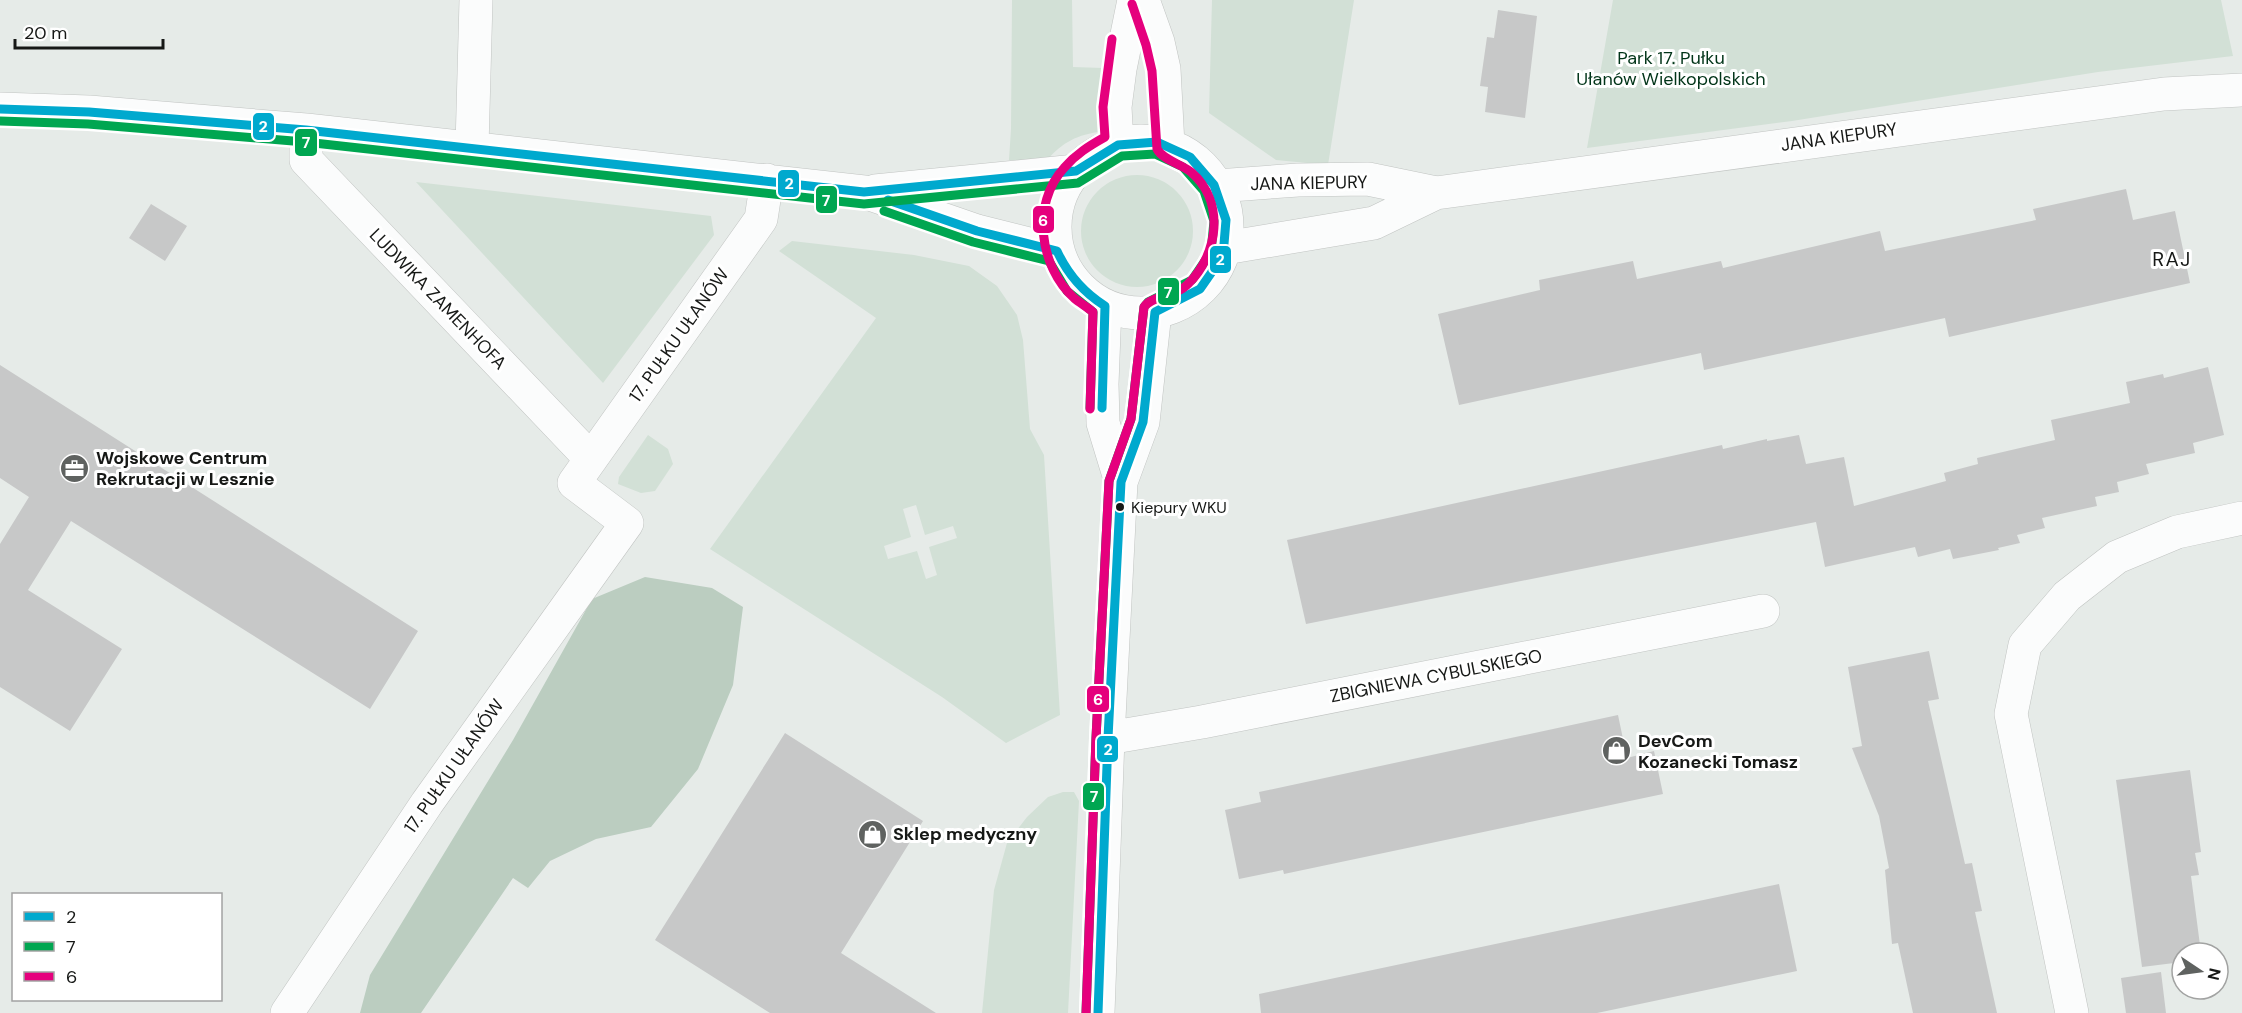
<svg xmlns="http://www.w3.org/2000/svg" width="2242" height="1013" font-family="'DM Sans',sans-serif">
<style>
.green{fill:#d2e0d6;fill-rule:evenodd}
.forest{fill:#bbcdc0}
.building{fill:#c7c8c8}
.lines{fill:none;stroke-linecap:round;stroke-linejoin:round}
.street-casing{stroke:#c1c4c2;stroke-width:34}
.secondary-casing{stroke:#c1c4c2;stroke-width:34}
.street{stroke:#fbfcfc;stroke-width:33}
.secondary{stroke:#fbfcfc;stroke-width:33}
.bus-1-casing{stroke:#fff;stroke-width:14}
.bus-2-casing{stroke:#fff;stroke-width:14}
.bus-3-casing{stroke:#fff;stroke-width:14}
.bus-1{stroke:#00a9ce;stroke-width:9}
.bus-2{stroke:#00a651;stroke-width:9}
.bus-3{stroke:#e5007d;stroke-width:9}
.bus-dot{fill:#161816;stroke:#fff;stroke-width:2}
.labels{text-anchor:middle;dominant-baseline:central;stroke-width:6;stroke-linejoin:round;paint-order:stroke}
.bus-label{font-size:16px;fill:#161816;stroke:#fff;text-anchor:start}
.park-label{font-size:18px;fill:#003418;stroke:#fff}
.street-label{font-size:18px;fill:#161816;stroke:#fff}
.poi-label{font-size:18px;font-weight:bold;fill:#161816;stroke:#fff;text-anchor:start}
.neighbourhood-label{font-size:20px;letter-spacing:1.5px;fill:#161816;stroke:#fff}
.line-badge{stroke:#fff;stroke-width:2}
.badge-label{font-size:16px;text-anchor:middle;font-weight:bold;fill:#fff}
</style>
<rect width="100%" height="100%" fill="#e6ebe8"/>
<!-- green -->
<path class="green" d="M 1012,0 L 1072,0 L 1073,67 L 1103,68 L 1102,115 L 1098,132 C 1073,136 1061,144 1044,163 L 1009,160 L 1011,129 Z
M 1212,0 L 1354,0 L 1328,165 L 1276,160 L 1209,113 Z
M 1613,0 L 2221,0 L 2233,56 L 2098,72 L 1792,121 L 1587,148 Z
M1081 231a56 56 0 1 1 112 0a56 56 0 1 1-112 0Z
M 416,182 L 711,216 L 714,235 L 603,383 Z
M 792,241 L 914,255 L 969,266 L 997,286 L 1017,315 L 1023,340 L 1030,429 L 1044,455 L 1060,715 L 1006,743 L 942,697 L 710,549 L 876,318 L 779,251 ZM 916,505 L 925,535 L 953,526 L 957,538 L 929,547 L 937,575 L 926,579 L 917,551 L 888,559 L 884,546 L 911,537 L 903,509 Z
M 648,435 L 668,449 L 673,464 L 655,491 L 641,493 L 618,484 L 619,477 Z
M 1063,792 L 1074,792 L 1079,801 L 1068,1013 L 982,1013 L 994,890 L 1007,843 L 1027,817 L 1048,797 Z"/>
<!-- forest -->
<path class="forest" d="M 645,577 L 712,588 L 743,607 L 733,685 L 698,769 L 651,827 L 596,839 L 550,861 L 528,888 L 513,878 L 421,1013 L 360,1013 L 370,975 L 513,740 L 592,599 Z"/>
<!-- building -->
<path class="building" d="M 1498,10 L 1537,16 L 1525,118 L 1485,112 L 1488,87 L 1480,86 L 1487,37 L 1494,38 Z
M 2126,189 L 2133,220 L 2175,211 L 2190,283 L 1949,337 L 1945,318 L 1704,370 L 1701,353 L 1459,405 L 1438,314 L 1540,290 L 1539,280 L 1633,261 L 1637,279 L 1721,261 L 1723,268 L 1880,231 L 1885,251 L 2036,220 L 2033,209 Z
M 151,204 L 187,226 L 165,261 L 129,238 Z
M 0,365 L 418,631 L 370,709 L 71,521 L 28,590 L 122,649 L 70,731 L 0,687 L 0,544 L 29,497 L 0,478 Z
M 2208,367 L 2224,435 L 2193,443 L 2195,453 L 2146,464 L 2149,474 L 2117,482 L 2119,492 L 2095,497 L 2097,506 L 2042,518 L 2045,528 L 2017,535 L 2020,543 L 1998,548 L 1999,550 L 1953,559 L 1950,549 L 1918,557 L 1915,547 L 1825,567 L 1816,522 L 1306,624 L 1287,540 L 1722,445 L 1723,449 L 1767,439 L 1767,441 L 1799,435 L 1806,464 L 1844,457 L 1854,506 L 1946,481 L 1944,473 L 1978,464 L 1977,458 L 2055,440 L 2051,420 L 2130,403 L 2126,382 L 2163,374 L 2164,378 Z
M 1929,651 L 1939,699 L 1928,701 L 1965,864 L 1972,863 L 1982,911 L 1975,912 L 1997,1013 L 1913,1013 L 1898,943 L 1892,944 L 1885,870 L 1889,868 L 1879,816 L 1852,748 L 1862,746 L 1848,667 Z
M 1618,715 L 1627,758 L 1654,751 L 1663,794 L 1284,874 L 1283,870 L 1239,879 L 1225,810 L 1261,802 L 1259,792 Z
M 785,733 L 923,821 L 841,953 L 936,1013 L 770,1013 L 655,940 Z
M 2190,770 L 2201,852 L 2195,853 L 2199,875 L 2191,876 L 2201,953 L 2182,953 L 2182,962 L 2142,967 L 2116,780 Z
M 1779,884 L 1797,971 L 1597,1013 L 1261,1013 L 1259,994 Z
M 2161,972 L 2166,1013 L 2126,1013 L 2121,978 Z"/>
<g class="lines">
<defs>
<path id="street" d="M 0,109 L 89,112 L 306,130 L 864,192 L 977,231 L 1057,251
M 306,130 L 306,160 L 591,459
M 472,147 L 476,0
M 875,191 L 1076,171
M 1105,306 L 1102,384 L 1103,423 L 1121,482
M 1108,738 L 1202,722 L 1763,611
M 287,1013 L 427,803 L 627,523 L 574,483 L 761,219 L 767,180
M 1098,1013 L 1108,738 L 1121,482 L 1143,422 L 1155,312
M 2072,1013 L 2011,714 L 2025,645 L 2067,596 L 2117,557 L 2177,532 L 2242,518"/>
<path id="secondary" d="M 1143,0 L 1158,42 L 1164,69 L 1168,145
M1055 227a86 86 0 1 1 172 0a86 86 0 1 1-172 0Z
M 1117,144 L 1115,107 L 1120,69 L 1134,0
M 1217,186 L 1298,180 L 1368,179 L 1436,193
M 1225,248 L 1374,223 L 1436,193 L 2164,94 L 2242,90"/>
</defs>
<!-- street casing -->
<use href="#street" class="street-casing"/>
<!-- secondary casing -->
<use href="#secondary" class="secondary-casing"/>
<!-- street -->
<use href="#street" class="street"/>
<!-- secondary -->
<use href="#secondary" class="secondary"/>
<defs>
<path id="bus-1" d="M 0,109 L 89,112 L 306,130 L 864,192 L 1076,171 L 1118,145 L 1157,142 L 1190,157 L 1214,185 L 1226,220 L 1223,256 L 1200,289 L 1155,312 L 1143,422 L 1121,482 L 1108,738 L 1098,1013
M 888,200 L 977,231 L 1057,251 C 1068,275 1083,292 1105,306 L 1102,408"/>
<path id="bus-2" d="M 0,121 L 88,124 L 305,142 L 864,204 L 1078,183 L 1122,156 L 1155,154 L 1183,167 L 1204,191 L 1214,221 L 1211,252 L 1192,280 L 1148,302 L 1144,307 L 1131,419 L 1109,481 L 1096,738 L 1086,1013
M 884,211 L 973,242 L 1049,261 L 1067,291 L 1093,312 L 1090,408"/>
<path id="bus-3" d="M 1090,409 L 1093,312 C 1087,307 1080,303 1074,298 C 1039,266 1031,204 1064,168 C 1076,154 1089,146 1105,137 L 1103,107 L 1112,39
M 1086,1013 L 1096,738 L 1109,481 L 1131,419 L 1144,307 C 1152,295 1176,297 1188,284 C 1218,255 1226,202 1191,172 C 1181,164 1163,160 1157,149 L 1152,71 L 1146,45 L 1132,4"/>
</defs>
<!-- bus-1 casing -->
<use href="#bus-1" class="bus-1-casing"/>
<!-- bus-2 casing -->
<use href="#bus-2" class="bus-2-casing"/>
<!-- bus-3 casing -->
<use href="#bus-3" class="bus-3-casing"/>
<!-- bus-1 -->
<use href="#bus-1" class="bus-1"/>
<!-- bus-2 -->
<use href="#bus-2" class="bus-2"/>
<!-- bus-3 -->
<use href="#bus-3" class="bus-3"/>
</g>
<!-- icons -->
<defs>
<symbol id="office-disc" viewBox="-11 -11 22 22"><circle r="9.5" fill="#5f6260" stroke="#fff"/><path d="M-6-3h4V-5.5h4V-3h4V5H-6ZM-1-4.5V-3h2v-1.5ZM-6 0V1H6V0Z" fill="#fff"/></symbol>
<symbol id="shop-disc" viewBox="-11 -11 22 22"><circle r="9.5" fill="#5f6260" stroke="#fff"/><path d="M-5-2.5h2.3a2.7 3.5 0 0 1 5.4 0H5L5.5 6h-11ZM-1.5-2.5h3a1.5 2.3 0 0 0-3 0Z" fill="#fff"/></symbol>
</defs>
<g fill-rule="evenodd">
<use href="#office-disc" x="58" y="452" width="33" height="33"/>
<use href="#shop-disc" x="1600" y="734" width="33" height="33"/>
<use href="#shop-disc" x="856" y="818" width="33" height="33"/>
</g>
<!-- markers -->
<circle class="bus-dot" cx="1120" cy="507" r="5"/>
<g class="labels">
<!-- bus labels -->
<g class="bus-label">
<text x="1131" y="507">Kiepury WKU</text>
</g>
<!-- park labels -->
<g class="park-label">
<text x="1671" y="58">Park 17. Pułku<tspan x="1671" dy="21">Ułanów Wielkopolskich</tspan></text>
</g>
<!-- street labels -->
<g class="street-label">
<text transform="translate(1839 137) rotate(-8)">JANA KIEPURY</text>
<text transform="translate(1309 183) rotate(-1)">JANA KIEPURY</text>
<text transform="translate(438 299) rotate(46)">LUDWIKA ZAMENHOFA</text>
<text transform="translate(679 335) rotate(-55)">17. PUŁKU UŁANÓW</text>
<text transform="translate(1436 676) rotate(-11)">ZBIGNIEWA CYBULSKIEGO</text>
<text transform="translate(454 766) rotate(-55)">17. PUŁKU UŁANÓW</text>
</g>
<!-- poi labels -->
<g class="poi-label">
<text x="96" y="458">Wojskowe Centrum<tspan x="96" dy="21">Rekrutacji w Lesznie</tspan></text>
<text x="1638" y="741">DevCom<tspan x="1638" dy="21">Kozanecki Tomasz</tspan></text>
<text x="893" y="834">Sklep medyczny</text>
</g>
<!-- neighbourhood labels -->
<g class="neighbourhood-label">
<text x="2172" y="259">RAJ</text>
</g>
</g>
<g class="line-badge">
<rect x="252" y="112" width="23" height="29" rx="6" fill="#00a9ce"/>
<rect x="294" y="128" width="24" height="29" rx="6" fill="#00a651"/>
<rect x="777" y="169" width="23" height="29" rx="6" fill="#00a9ce"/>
<rect x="815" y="185" width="23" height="29" rx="6" fill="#00a651"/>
<rect x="1032" y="205" width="23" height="29" rx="6" fill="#e5007d"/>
<rect x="1209" y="245" width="23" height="29" rx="6" fill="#00a9ce"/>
<rect x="1157" y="277" width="23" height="29" rx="6" fill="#00a651"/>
<rect x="1086" y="685" width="24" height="28" rx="6" fill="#e5007d"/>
<rect x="1096" y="735" width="23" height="28" rx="6" fill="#00a9ce"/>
<rect x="1082" y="782" width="23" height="29" rx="6" fill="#00a651"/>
</g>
<g class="badge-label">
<text x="263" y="132">2</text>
<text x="306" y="148">7</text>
<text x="789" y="189">2</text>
<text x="826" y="206">7</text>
<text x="1043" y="226">6</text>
<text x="1220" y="265">2</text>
<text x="1168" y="298">7</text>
<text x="1098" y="705">6</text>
<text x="1108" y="755">2</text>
<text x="1094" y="802">7</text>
</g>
<!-- legend -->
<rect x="12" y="893" width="210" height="108" fill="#ffffff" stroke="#a2a3a2" stroke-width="1.5"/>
<rect x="24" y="912" width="30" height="9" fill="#00a9ce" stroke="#a2a3a2" stroke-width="1.5"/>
<text x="66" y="923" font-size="18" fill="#161816">2</text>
<rect x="24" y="942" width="30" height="9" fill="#00a651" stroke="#a2a3a2" stroke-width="1.5"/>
<text x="66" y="953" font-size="18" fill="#161816">7</text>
<rect x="24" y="972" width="30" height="9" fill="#e5007d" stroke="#a2a3a2" stroke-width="1.5"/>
<text x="66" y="983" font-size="18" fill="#161816">6</text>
<!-- north arrow -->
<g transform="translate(2200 971) rotate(103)"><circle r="28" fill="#ffffff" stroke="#a2a3a2" stroke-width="1.5"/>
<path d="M0-4.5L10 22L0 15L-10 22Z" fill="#5f6260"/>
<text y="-9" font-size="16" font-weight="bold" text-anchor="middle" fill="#161816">N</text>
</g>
<!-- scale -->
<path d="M15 39v9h148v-9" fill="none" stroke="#161816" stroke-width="3"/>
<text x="24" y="39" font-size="18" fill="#161816" stroke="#ffffff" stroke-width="4.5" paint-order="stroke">20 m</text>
</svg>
